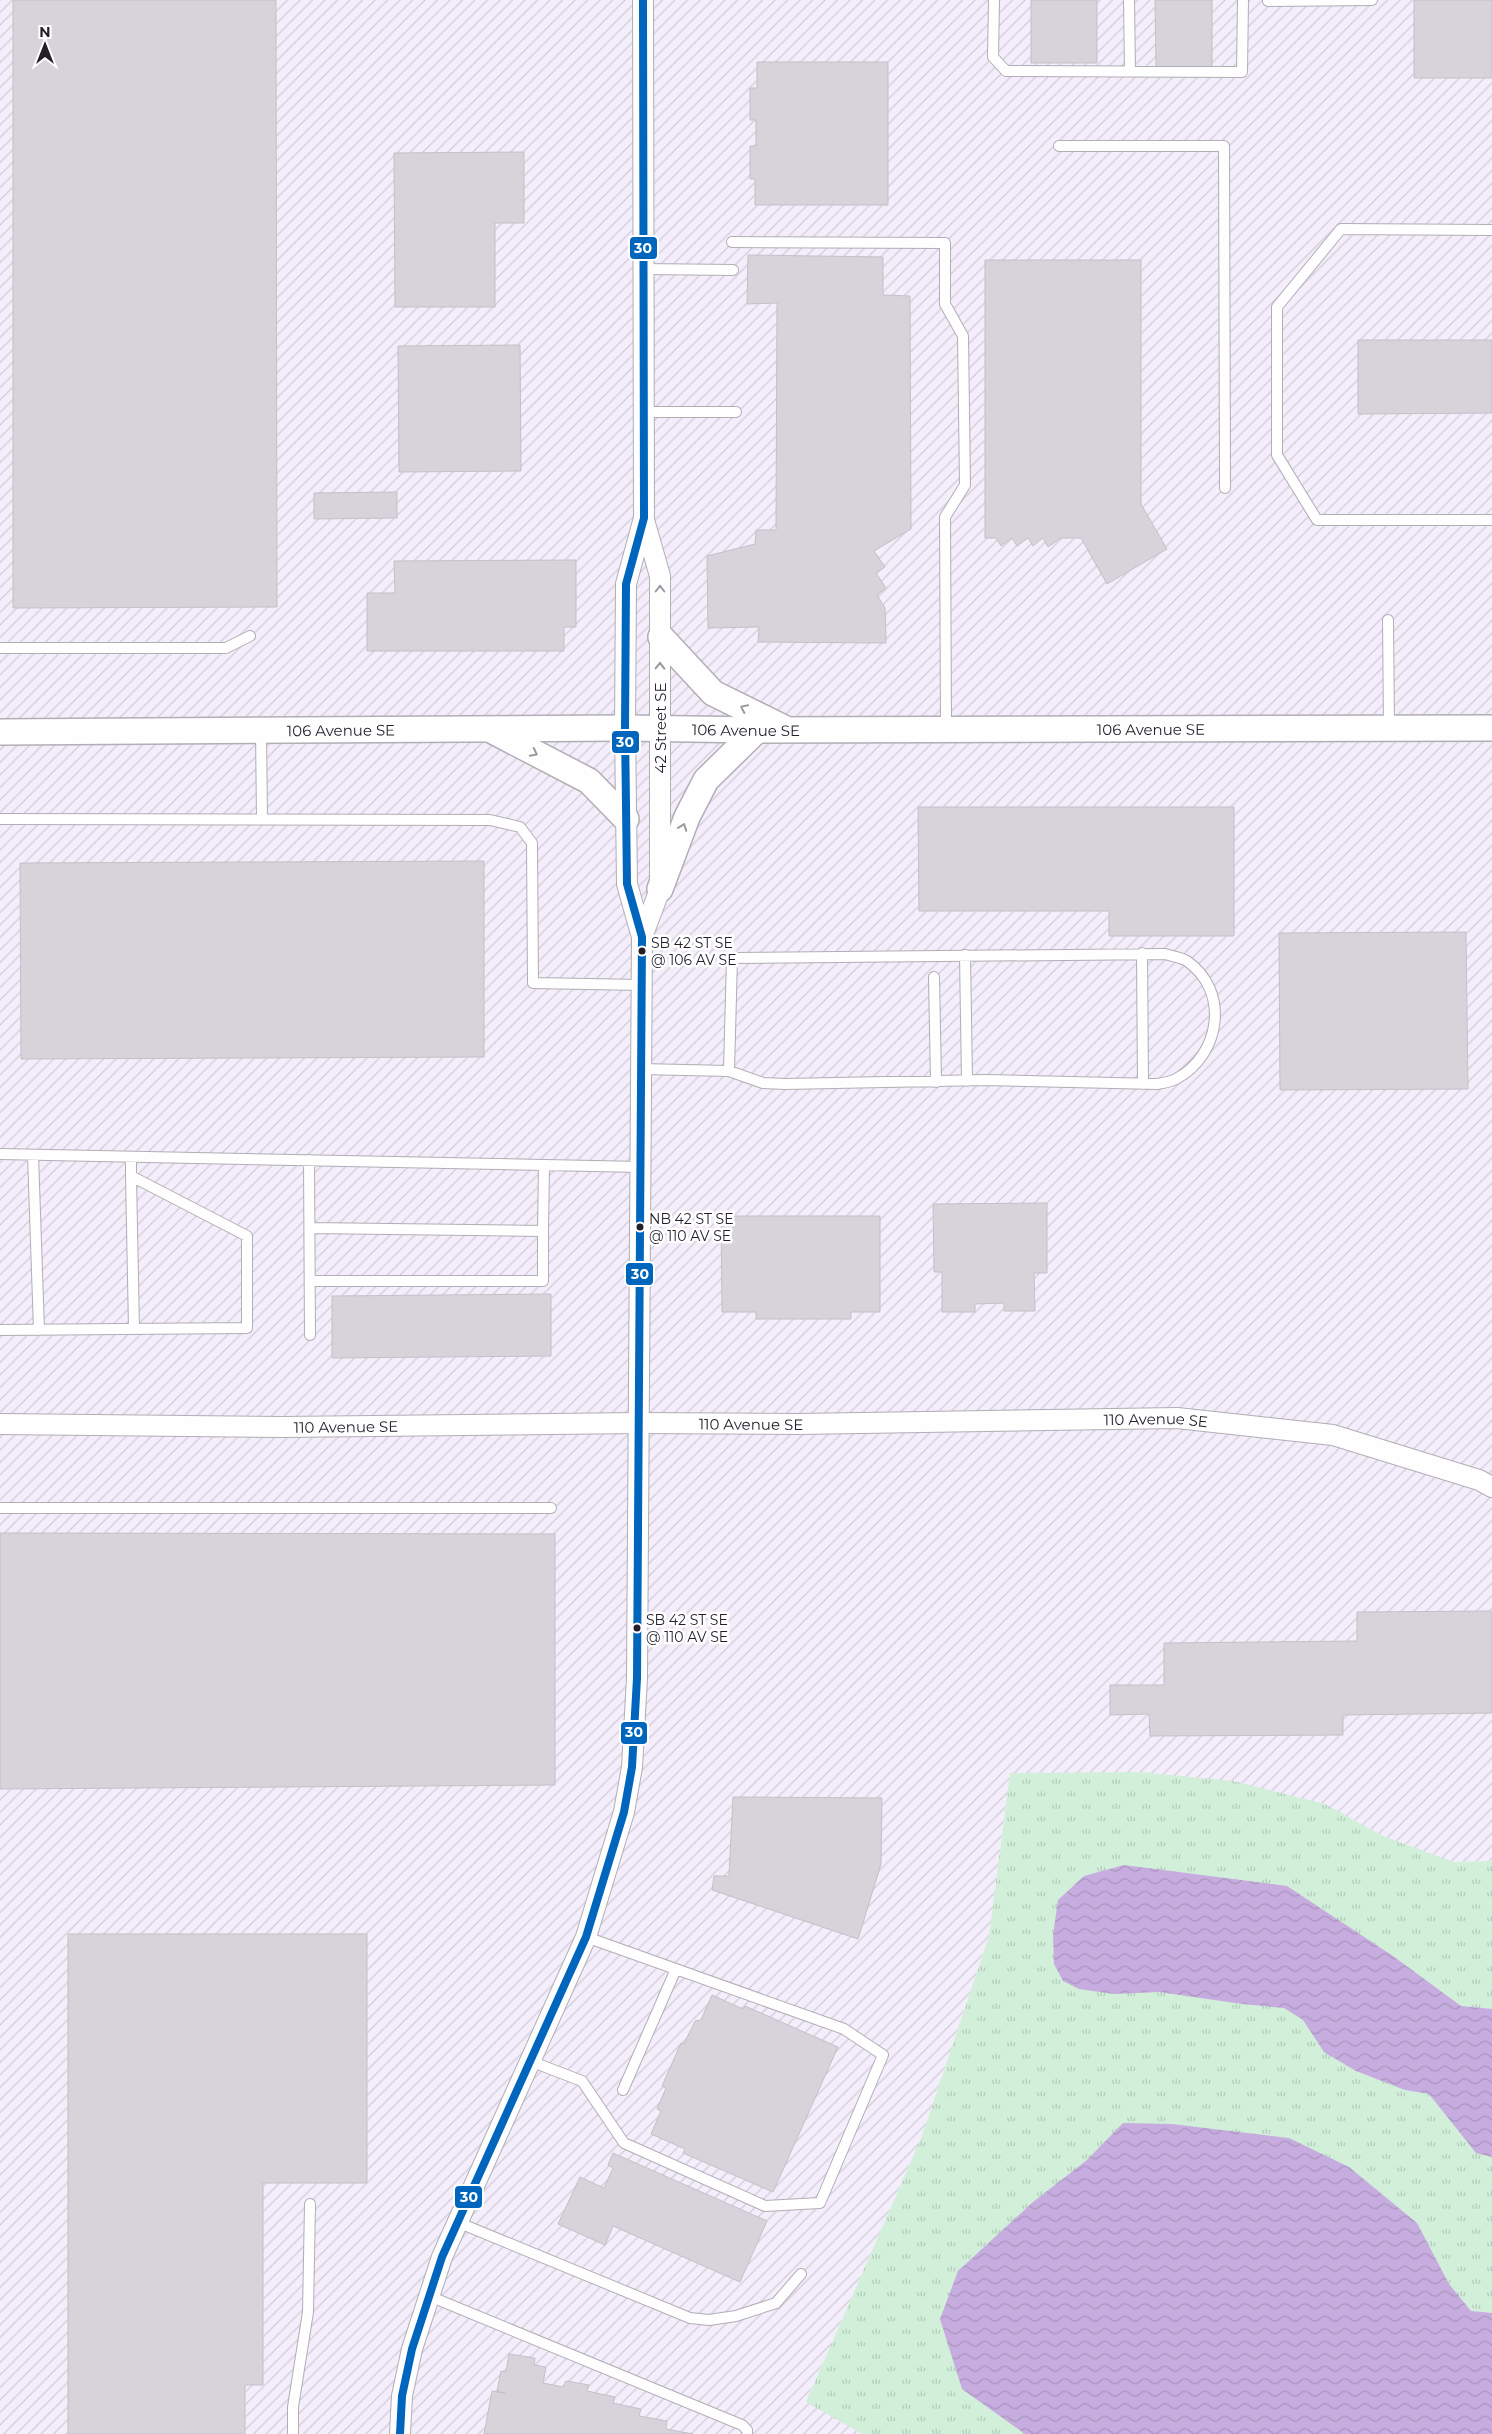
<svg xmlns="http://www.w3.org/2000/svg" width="1492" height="2434" font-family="Montserrat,sans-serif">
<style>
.industrial{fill:url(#industrial-furrows)}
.park{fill:url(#park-tufts)}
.water{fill:url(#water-waves)}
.building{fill:#d6d3da;stroke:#c3c0c7}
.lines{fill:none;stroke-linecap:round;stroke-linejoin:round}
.service-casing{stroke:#b1aeb5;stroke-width:12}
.minor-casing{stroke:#b1aeb5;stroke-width:22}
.tertiary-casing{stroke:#b1aeb5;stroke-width:28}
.service{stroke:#fefefe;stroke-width:10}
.minor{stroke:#fefefe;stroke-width:20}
.tertiary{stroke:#fefefe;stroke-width:25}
.bus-1-casing{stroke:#fff;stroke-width:11}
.bus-1{stroke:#0065bd;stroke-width:8}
.oneway{stroke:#9b999e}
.bus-dot{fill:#231e28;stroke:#fff;stroke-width:2}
.labels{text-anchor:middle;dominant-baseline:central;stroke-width:5;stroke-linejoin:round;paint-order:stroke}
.bus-label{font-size:14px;fill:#231e28;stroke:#fff;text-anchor:start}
.street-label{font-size:15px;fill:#231e28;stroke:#fff}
.line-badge{stroke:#fff;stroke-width:2}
.badge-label{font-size:14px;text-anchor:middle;font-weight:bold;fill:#fff}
</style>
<defs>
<pattern id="industrial-furrows" width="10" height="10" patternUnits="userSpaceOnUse" patternTransform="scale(1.25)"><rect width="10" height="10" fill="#f4edfb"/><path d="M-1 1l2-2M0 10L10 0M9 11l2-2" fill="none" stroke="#d1cbd7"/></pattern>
<pattern id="park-tufts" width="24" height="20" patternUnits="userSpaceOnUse" patternTransform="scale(1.25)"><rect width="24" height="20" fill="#d1efd9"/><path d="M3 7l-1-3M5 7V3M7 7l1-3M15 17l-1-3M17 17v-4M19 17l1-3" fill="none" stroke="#b3ccba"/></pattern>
<pattern id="water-waves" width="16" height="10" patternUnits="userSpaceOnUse" patternTransform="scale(1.25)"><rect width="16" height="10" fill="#c7addf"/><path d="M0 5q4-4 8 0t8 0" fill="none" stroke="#ab94bf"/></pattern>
</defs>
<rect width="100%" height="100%" fill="#f7f5fa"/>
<!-- industrial -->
<path class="industrial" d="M 0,0 L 1492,0 L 1492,1861 L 1454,1862 L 1383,1836 L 1324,1804 L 1010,1773 L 989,1936 L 922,2136 L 806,2401 L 862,2434 L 0,2434 Z"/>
<!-- park -->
<path class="park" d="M 1140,1772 L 1233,1781 L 1325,1804 L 1383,1836 L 1454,1862 L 1492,1861 L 1492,2434 L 862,2434 L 806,2402 L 922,2136 L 989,1936 L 1010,1773 Z"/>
<!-- water -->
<path class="water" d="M 1124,1865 L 1287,1886 L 1393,1956 L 1461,2006 L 1492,2009 L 1492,2157 L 1476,2153 L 1429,2094 L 1405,2090 L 1356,2071 L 1324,2052 L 1303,2020 L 1284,2008 L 1242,2004 L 1159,1992 L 1113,1994 L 1079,1989 L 1063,1981 L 1054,1964 L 1053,1935 L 1058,1900 L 1084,1876 Z
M 1123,2123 L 1172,2124 L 1289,2138 L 1349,2167 L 1417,2223 L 1449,2284 L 1471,2311 L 1492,2313 L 1492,2434 L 1025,2434 L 962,2389 L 940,2319 L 958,2271 L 1033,2202 L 1087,2160 Z"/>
<!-- building -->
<path class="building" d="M 13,0 L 276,0 L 277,607 L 13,608 Z
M 1031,0 L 1097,0 L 1097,63 L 1031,63 Z
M 1155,0 L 1212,0 L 1212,67 L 1156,67 Z
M 1414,0 L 1492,0 L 1492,78 L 1414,78 Z
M 757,62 L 888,62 L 888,205 L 755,205 L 755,179 L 750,179 L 750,146 L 756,146 L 756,120 L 750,120 L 750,88 L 757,88 Z
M 524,152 L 524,223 L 495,223 L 495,307 L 395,307 L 394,153 Z
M 748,255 L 883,257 L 883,295 L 910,296 L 911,529 L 874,551 L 885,567 L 876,573 L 886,588 L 877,595 L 885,608 L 886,643 L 758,642 L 759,627 L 708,628 L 707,556 L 755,544 L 756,530 L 776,530 L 777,303 L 747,304 Z
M 985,260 L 1141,260 L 1141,504 L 1167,549 L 1107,584 L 1081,538 L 1061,538 L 1048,547 L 1043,538 L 1033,546 L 1028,538 L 1017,546 L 1012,538 L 1001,546 L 996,538 L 985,538 Z
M 1358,340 L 1492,340 L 1492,413 L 1358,414 Z
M 520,345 L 521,471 L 399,472 L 398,346 Z
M 397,492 L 397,518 L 314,519 L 314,493 Z
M 576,560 L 576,627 L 564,627 L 564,651 L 367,651 L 367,593 L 395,593 L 394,561 Z
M 918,807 L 1234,807 L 1234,936 L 1109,936 L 1109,911 L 919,911 Z
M 484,861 L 484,1057 L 21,1059 L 20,863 Z
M 1466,932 L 1468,1089 L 1280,1090 L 1279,933 Z
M 1047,1203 L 1047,1273 L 1034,1273 L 1035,1311 L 1004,1311 L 1004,1303 L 975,1304 L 975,1312 L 942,1312 L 942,1272 L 934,1272 L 933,1204 Z
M 721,1216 L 880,1216 L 880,1312 L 851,1312 L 851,1319 L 756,1319 L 756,1312 L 722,1312 Z
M 551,1294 L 551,1356 L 332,1358 L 332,1296 Z
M 0,1533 L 555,1534 L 555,1785 L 0,1789 Z
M 1492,1611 L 1492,1713 L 1343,1715 L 1343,1735 L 1150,1736 L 1149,1714 L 1110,1715 L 1110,1685 L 1164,1685 L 1164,1643 L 1357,1641 L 1357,1612 Z
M 733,1797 L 882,1798 L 881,1864 L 858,1939 L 712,1890 L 714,1876 L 729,1876 Z
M 68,1934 L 367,1934 L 367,2183 L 263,2183 L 263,2385 L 245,2385 L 245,2434 L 68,2434 Z
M 712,1995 L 743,2009 L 745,2006 L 838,2047 L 773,2192 L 683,2153 L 685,2149 L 651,2134 L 661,2111 L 657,2109 L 666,2088 L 662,2086 L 681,2043 L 684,2044 L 695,2021 L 701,2020 Z
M 613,2153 L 767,2221 L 740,2282 L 613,2226 L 605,2245 L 558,2224 L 580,2177 L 604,2188 L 613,2168 L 608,2165 Z
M 509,2354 L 535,2358 L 534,2365 L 546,2367 L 543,2383 L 563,2387 L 566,2381 L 589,2385 L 587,2391 L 615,2397 L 613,2403 L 641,2409 L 639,2416 L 667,2421 L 666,2429 L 693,2434 L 484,2434 L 492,2391 L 505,2393 L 497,2391 L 501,2371 L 506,2372 Z"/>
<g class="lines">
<defs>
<path id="service" d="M 994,0 L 993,57 L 1006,71 L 1242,72 L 1243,0
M 1129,0 L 1130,71
M 1268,1 L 1372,0
M 1059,146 L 1224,146 L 1225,488
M 1492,230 L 1341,229 L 1277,307 L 1277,455 L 1317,520 L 1492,520
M 732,242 L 945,243 L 945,304 L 963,336 L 965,485 L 945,517 L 946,729
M 643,269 L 733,270
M 644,412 L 736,412
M 1388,620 L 1389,728
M 0,648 L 226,648 L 250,636
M 261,731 L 262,819
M 0,819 L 490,820 L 520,827 L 532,843 L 533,983 L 642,985
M 1142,953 L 1143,1084
M 965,955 L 967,1081
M 934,977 L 936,1082
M 641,1069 L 729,1071 L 763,1083 L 785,1084 L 986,1080 L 1157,1084 C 1163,1083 1170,1082 1176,1079 C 1221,1055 1230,991 1187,961 C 1181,957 1171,956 1165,954 L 732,958 L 729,1071
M 0,1154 L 641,1167
M 33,1155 L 39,1330
M 309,1160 L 310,1335
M 131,1176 L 134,1329
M 310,1228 L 543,1231 L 544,1165
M 310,1281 L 543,1281 L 543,1231
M 0,1330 L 247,1328 L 247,1236 L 131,1176 L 131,1157
M 0,1508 L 551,1508
M 530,2061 L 582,2081 L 624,2143 L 765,2206 L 820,2203 L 883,2055 L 844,2029 L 586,1937
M 623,2090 L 676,1969
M 457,2222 L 690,2318 L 709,2320 L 736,2316 L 776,2303 L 801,2274
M 429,2296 L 742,2425 L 747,2430 L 747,2434
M 293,2434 L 293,2407 L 308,2312 L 310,2204"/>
<g id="minor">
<path d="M 642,937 L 660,889 L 660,576 L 644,520"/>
<path id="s1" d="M 0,1424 L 283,1427 L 639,1423 L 799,1424 L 1177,1418 L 1333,1435 L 1479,1480 L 1492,1487"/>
<path d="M 400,2434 L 402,2396 L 412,2349 L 442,2257 L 586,1937 L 624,1812 L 632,1767 L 637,1678 L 642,937 L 627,884 L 625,728 L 626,584 L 644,518 L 643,0"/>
</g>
<g id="tertiary">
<path d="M 661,637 L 713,693 L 784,728"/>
<path d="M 493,731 L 589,781 L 626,819"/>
<path id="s2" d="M 0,732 L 625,728 L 757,730 L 1492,728"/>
<path d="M 660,889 L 687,817 L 706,780 L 757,730"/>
</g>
</defs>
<!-- service casing -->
<use href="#service" class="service-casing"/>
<!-- minor casing -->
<use href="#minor" class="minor-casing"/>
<!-- tertiary casing -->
<use href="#tertiary" class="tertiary-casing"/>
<!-- service -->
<use href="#service" class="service"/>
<!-- minor -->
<use href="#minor" class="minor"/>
<!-- tertiary -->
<use href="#tertiary" class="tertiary"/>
<defs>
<path id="bus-1" d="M 400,2434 L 402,2396 L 412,2349 L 442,2257 L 586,1937 L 624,1812 L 632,1767 L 637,1678 L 642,937 L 627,884 L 625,728 L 626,584 L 644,518 L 643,0"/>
</defs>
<!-- bus-1 casing -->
<use href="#bus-1" class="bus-1-casing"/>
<!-- bus-1 -->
<use href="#bus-1" class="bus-1"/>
</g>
<!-- one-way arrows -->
<defs><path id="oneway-chevron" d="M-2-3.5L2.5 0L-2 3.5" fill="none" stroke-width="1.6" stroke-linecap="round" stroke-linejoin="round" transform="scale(1.25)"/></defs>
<g class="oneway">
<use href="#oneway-chevron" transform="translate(660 589) rotate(-90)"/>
<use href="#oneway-chevron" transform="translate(660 666) rotate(-89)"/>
<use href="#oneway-chevron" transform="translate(744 708) rotate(-154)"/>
<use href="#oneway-chevron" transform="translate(534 753) rotate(27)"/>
<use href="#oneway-chevron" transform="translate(683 827) rotate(-70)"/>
</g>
<!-- markers -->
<g class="bus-dot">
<circle cx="642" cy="951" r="4.5"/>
<circle cx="640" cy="1227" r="4.5"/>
<circle cx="637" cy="1628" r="4.5"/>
</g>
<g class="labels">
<!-- bus labels -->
<g class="bus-label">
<text x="651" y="943">SB 42 ST SE<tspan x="651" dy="17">@ 106 AV SE</tspan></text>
<text x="649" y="1219">NB 42 ST SE<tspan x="649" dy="17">@ 110 AV SE</tspan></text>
<text x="646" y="1620">SB 42 ST SE<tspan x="646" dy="17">@ 110 AV SE</tspan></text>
</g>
<!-- street labels -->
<g class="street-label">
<text transform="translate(660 728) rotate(-90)">42 Street SE</text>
<text stroke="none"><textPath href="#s2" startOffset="1151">106 Avenue SE</textPath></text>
<text stroke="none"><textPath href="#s2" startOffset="746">106 Avenue SE</textPath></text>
<text stroke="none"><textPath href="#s2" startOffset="341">106 Avenue SE</textPath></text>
<text stroke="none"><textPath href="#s1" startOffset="1156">110 Avenue SE</textPath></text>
<text stroke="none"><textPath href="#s1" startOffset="751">110 Avenue SE</textPath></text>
<text stroke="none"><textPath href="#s1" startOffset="346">110 Avenue SE</textPath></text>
</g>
</g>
<g class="line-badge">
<rect x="629" y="236" width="29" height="24" rx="5" fill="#0065bd"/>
<rect x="611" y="730" width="29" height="24" rx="5" fill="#0065bd"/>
<rect x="625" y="1262" width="29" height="24" rx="5" fill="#0065bd"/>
<rect x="620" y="1721" width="28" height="24" rx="5" fill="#0065bd"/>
<rect x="454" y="2185" width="29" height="24" rx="5" fill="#0065bd"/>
</g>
<g class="badge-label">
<text x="643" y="253">30</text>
<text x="625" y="747">30</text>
<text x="640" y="1279">30</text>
<text x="634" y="1737">30</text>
<text x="469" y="2202">30</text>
</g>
<!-- north arrow -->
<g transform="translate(45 45)" stroke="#ffffff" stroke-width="4" paint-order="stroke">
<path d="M0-4L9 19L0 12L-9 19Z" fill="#231e28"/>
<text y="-8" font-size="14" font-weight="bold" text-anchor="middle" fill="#231e28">N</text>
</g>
</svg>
